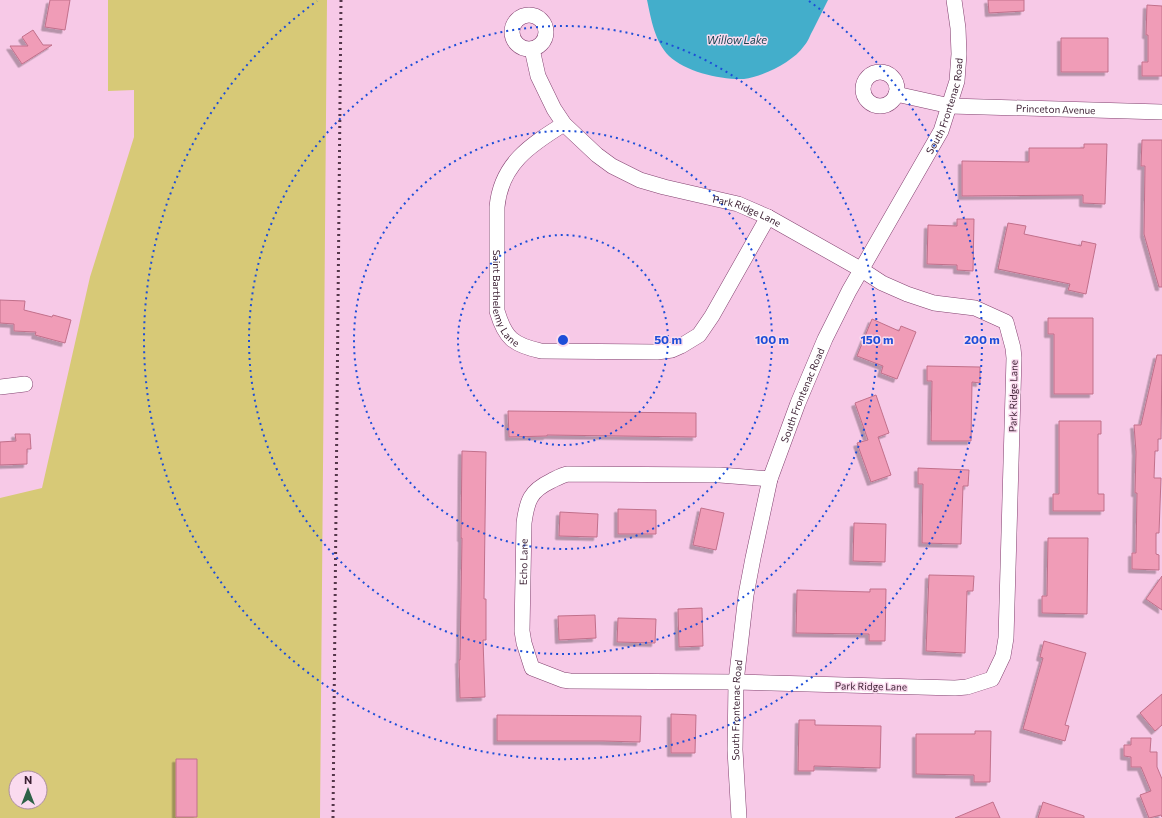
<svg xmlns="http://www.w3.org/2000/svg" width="1162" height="818" font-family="Commissioner,sans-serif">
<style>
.green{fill:#d7c977;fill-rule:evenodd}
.water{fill:#43aecb}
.building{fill:#f09cb7;stroke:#c1708b;filter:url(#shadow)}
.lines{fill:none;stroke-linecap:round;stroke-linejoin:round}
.street-casing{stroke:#82416f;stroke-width:16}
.street{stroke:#fff;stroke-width:15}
.rail{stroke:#54364a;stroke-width:3;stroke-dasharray:2 4;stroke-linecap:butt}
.ring{fill:none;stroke:#1d4ed8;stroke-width:2;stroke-dasharray:2 4}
.labels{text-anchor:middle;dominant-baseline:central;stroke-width:3;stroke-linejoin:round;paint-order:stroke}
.street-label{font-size:10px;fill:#3a1e31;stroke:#fadbef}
.water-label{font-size:11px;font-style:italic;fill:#154350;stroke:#fadbef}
.centre{fill:#1d4ed8;stroke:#fadbef;stroke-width:2}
.ring-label{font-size:12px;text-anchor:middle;font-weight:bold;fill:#1d4ed8;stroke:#fadbef;stroke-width:3;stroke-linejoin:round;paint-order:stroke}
</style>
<defs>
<filter id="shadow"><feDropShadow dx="-3.5" dy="3.5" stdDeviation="0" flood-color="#0004"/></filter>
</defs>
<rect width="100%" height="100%" fill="#f7c9e7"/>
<!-- green -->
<path class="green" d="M 108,0 L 327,0 L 320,818 L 0,818 L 0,498 L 42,488 L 90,277 L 134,137 L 134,90 L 108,91 ZM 16,778 L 40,778 L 40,802 L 16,802 Z"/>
<!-- water -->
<path class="water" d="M 647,0 L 828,0 C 823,10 818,20 813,30 C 810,35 808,42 804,46 C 793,62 762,77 744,79 C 721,80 686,72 669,56 C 655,42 651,19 647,0 Z"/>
<!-- building -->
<path class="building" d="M 50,0 L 70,0 L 65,30 L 45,27 Z
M 988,0 L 1024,0 L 1024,11 L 989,13 Z
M 1147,5 L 1162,6 L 1162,76 L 1142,76 L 1142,62 L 1148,62 L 1148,35 L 1146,35 Z
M 33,30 L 43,45 L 52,45 L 22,64 L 10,46 L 28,46 L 22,37 Z
M 1061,38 L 1108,38 L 1108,72 L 1061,72 Z
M 1142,140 L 1162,140 L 1162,287 L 1159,287 L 1144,234 L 1145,166 L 1141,166 Z
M 1084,144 L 1107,144 L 1105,204 L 1083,203 L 1083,195 L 962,196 L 962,161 L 1029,162 L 1029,148 L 1084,148 Z
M 957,219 L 974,219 L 973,271 L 957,270 L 957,265 L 927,264 L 928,225 L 957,226 Z
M 1008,223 L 1026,226 L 1024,234 L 1081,246 L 1082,241 L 1096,244 L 1086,294 L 1068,290 L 1070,284 L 998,269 Z
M 0,300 L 25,301 L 24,310 L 52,317 L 53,315 L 71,320 L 65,343 L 35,335 L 36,332 L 14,331 L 14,324 L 0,323 Z
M 1048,318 L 1093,318 L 1093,394 L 1054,394 L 1054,334 L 1048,334 Z
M 872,319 L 899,331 L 901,326 L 916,332 L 897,379 L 881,373 L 883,366 L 857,356 Z
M 1157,355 L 1162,355 L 1161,439 L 1158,439 L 1158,451 L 1155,451 L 1154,478 L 1161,478 L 1159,533 L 1156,533 L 1156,554 L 1159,555 L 1159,570 L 1132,569 L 1132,553 L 1136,553 L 1137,493 L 1135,493 L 1136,452 L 1134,425 L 1141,425 Z
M 927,366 L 980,367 L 980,383 L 972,382 L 971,441 L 931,441 L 932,381 L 927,381 Z
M 876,395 L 889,433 L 878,437 L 891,475 L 871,482 L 857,443 L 868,440 L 855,403 Z
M 508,411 L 696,413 L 696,437 L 547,435 L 547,436 L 509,437 Z
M 1059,421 L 1101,421 L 1101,434 L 1098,434 L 1098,494 L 1104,494 L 1104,511 L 1053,511 L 1053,494 L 1059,494 Z
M 15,434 L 30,434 L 31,449 L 27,449 L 27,464 L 0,465 L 0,442 L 16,441 Z
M 462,451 L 486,452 L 484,599 L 486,599 L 486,640 L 483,640 L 485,697 L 460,698 L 459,660 L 460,660 L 462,538 L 461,538 Z
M 918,468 L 969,470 L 968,486 L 963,486 L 961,544 L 922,543 L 923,484 L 918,484 Z
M 701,508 L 724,513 L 716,550 L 693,545 Z
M 618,509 L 656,510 L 656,534 L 618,534 Z
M 560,512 L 598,514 L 597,537 L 559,536 Z
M 854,523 L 886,524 L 885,562 L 853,561 Z
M 1048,538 L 1088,538 L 1087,614 L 1042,613 L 1042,596 L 1047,596 Z
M 929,575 L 974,576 L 973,591 L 967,591 L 965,653 L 926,651 Z
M 1162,576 L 1162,610 L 1146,599 Z
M 870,589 L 886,589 L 885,641 L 869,641 L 869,634 L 796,633 L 797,590 L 870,592 Z
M 702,608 L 703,646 L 679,647 L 678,609 Z
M 595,615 L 596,638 L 559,640 L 558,616 Z
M 618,618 L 656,619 L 655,643 L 617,642 Z
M 1044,641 L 1086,653 L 1065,725 L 1069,726 L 1065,741 L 1023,729 L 1043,658 L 1040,657 Z
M 1162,694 L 1162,725 L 1155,731 L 1140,713 Z
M 671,714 L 696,715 L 695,753 L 671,753 Z
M 497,715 L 641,716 L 640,742 L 603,741 L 497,741 Z
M 799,720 L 815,720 L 815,725 L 881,726 L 880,768 L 814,766 L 814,771 L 798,771 Z
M 975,731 L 991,731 L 990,782 L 974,782 L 974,775 L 916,774 L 916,734 L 975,734 Z
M 1131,738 L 1151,738 L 1150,752 L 1157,752 L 1157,767 L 1162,779 L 1162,817 L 1161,815 L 1149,818 L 1140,795 L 1151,791 L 1141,767 L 1131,767 L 1131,757 L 1124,756 L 1124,745 L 1131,745 Z
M 176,759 L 197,759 L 197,817 L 176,817 Z
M 993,802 L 1000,818 L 955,818 Z
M 1043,802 L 1084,816 L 1084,818 L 1038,818 Z"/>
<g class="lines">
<defs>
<g id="street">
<circle cx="529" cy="32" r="17"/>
<path id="s1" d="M 532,49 L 538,76 L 554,109 L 564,124 L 597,155 L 612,166 L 640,180 L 664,187 L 738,204 L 768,217 L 862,270 L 882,283 L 907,294 L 934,303 L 975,308 L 1006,322 L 1013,348 L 1014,358 L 1006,638 L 1003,656 L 992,679 L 967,687 L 955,688 L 736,682 L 570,681 L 563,680 L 532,668 L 524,643 L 522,631 L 524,523 C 527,501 530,491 551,481 C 557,478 562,475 568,474 L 720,475 L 770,479"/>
<circle cx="880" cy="89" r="17"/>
<path id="s2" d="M 896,94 L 950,106 L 1162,112"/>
<path id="s3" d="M 564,124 C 530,145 501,164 497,207 L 497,311 C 505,338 513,345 541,351 L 657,352 L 672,350 L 681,346 L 699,335 L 712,316 L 768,217"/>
<path d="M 0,387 L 25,384"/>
<path id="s4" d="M 739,818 L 735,750 L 736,682 L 746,595 L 753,558 L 770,479 L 798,403 L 825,339 L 849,291 L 941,131 L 957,81 L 959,54 L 958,28 L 954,0"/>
</g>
</defs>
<!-- street casing -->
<use href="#street" class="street-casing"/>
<!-- street -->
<use href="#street" class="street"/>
<!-- rail -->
<path class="rail" d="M 333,818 L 341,0"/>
</g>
<!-- distance rings -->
<g class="ring">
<circle cx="563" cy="340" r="105"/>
<circle cx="563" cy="340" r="209"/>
<circle cx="563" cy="340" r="314"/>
<path d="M809 1A419 419 0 1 1 317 1"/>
</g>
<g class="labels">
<!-- street labels -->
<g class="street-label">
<text stroke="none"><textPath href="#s4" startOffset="756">South Frontenac Road</textPath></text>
<text stroke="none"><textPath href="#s2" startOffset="161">Princeton Avenue</textPath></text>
<text stroke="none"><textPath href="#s1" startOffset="289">Park Ridge Lane</textPath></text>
<text stroke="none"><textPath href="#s3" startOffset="205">Saint Barthelemy Lane</textPath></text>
<text stroke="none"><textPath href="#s4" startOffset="432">South Frontenac Road</textPath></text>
<text transform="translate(1013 396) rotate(-89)">Park Ridge Lane</text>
<text stroke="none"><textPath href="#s1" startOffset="1506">Echo Lane</textPath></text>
<text transform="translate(871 686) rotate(1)">Park Ridge Lane</text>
<text stroke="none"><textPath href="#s4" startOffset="108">South Frontenac Road</textPath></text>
</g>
<!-- water labels -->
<g class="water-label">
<text x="737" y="39">Willow Lake</text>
</g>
</g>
<circle cx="563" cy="340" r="6" class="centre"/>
<g class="ring-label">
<text x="668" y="344">50 m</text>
<text x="772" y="344">100 m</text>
<text x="877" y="344">150 m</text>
<text x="982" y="344">200 m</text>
</g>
<!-- north arrow -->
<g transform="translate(28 790)"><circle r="19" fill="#fadbef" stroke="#ad8fa3"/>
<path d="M0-3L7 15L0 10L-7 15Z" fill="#2d6147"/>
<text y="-6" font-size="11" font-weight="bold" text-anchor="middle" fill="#3a1e31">N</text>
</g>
</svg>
